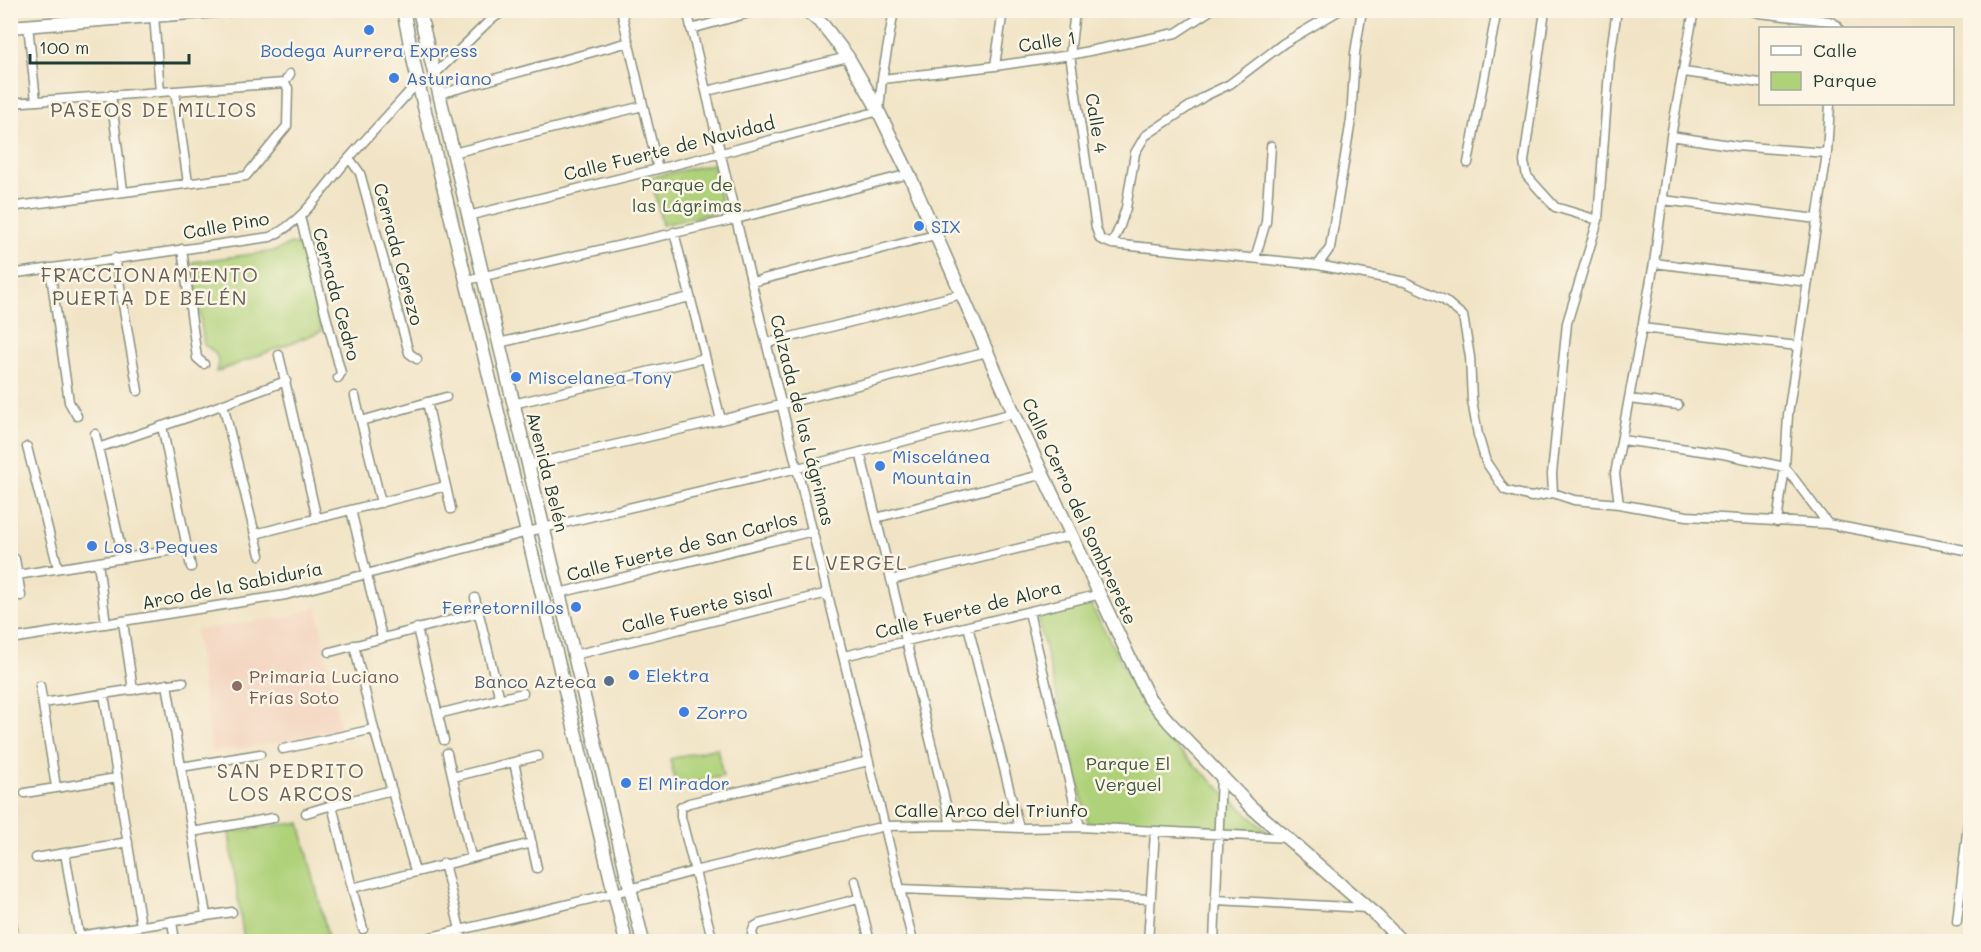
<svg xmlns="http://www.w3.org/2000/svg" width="1981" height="952" font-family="Mali,sans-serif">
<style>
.built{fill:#f3d4bf}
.green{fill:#afd179;stroke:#678756;stroke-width:1.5}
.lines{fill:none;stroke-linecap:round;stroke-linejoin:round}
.street-casing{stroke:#88907d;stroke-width:11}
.secondary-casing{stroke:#88907d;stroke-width:15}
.street{stroke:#fff;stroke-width:8}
.secondary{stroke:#fff;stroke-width:12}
.shop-dot{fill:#3f7fe0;stroke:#fcf5e5;stroke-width:2}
.service-dot{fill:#5c6f8a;stroke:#fcf5e5;stroke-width:2}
.education-dot{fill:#8d6e63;stroke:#fcf5e5;stroke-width:2}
.labels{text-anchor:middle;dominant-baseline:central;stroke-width:5;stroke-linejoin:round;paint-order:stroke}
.street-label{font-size:18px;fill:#1f3d34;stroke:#fcf5e5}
.shop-label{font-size:18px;fill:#366cbe;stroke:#fcf5e5;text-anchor:start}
.park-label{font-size:18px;fill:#3c5b42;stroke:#fcf5e5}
.education-label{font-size:18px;fill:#785e54;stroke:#fcf5e5;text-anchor:start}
.service-label{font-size:18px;fill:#4e5e75;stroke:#fcf5e5;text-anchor:end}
.neighbourhood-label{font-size:20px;letter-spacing:1.5px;fill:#68625b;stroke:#fcf5e5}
</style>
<rect width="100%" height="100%" fill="#fcf5e5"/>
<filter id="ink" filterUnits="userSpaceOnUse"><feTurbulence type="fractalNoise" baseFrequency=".0167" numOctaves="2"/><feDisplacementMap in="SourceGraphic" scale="12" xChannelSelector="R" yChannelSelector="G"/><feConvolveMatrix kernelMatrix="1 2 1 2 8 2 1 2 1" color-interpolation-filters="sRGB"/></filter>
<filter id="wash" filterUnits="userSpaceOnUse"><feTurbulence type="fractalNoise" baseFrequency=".008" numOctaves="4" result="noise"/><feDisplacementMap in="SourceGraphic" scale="24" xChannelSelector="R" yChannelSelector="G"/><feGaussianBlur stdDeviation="1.35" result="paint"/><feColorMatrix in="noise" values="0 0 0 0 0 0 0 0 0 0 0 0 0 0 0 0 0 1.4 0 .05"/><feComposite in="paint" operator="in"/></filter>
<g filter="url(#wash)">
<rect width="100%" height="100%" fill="#f1e4c6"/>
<!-- built -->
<path class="built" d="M 317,606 L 340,728 L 279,742 L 212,752 L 195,630 L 291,616 Z"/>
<!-- green -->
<path class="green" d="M 713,164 L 723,211 L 662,225 L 651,177 Z
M 291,244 L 297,245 L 301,249 L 322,331 L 216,372 C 221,358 216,351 204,345 L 193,262 L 275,251 Z
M 1090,603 L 1158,731 L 1267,832 L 1088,823 L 1037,616 Z
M 717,748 L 723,776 L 676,787 L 670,759 Z
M 300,823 L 329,941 L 244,941 L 229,833 L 276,825 Z"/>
</g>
<g filter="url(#ink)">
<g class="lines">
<defs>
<path id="street" d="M 621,10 L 658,169
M 687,10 L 736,219 L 913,942
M 1075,10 L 1070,55 L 1096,228 L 1100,239 L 1112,244 L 1318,265 L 1405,282 L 1444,300 L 1463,316 L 1470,357 L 1472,400 L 1478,435 L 1486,462 L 1505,490 L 1531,497 L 1553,493 L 1574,500 L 1619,504 L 1687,516 L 1828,524 L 1970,551
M 1545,10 L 1524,162 L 1527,176 L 1555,207 L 1598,220
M 1747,10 L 1759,13 L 1829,21 L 1837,25 L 1838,28
M 154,15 L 160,92
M 28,25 L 36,101
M 691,29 L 760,10
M 995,66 L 1003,10
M 1684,72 L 1760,83
M 434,75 L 488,22 L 505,10
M 882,79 L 995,66 L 1070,55 L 1176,33 L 1211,10
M 175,91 L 188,183
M 707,91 L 848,57
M 439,94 L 629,42
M 111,95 L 123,191
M 10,103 L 284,83
M 1671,136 L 1736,146 L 1827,153
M 453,153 L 643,106
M 349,158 L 360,173 L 409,353 L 417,359
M 1468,163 L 1497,10
M 1663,200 L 1817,219
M 10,207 L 246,176 L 287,126 L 288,88 L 284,83 L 290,74
M 468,216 L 722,153 L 879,111 L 882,79 L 894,10
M 300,217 L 341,373 L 338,378
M 674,232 L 721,420
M 1112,244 L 1120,226 L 1126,208 L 1135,153 L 1145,136 L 1205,96 L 1230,84 L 1284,43 L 1340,10
M 182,249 L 197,358 L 204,364
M 115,258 L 138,391
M 1255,258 L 1266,222 L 1271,146
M 1654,263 L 1808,282
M 1318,265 L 1330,248 L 1351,120 L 1355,53 L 1362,10
M 50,268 L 69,402 L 77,416
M 10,274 L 270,237 C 305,221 325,185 350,157 C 372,132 396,107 418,82
M 467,280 L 736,219 L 909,174
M 752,282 L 935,235
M 1642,328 L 1798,346
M 499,343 L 690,297
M 767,343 L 962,294
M 279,355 L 317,519
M 355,396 L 361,421
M 1629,399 L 1678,405
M 427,402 L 451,509
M 223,404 L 260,555
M 513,404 L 705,358
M 162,426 L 191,567
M 95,434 L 123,557
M 1622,440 L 1723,454 L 1785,467 L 1828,524
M 27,447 L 58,568
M 98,448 L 189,417 L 286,381
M 860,452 L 951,825
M 528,465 L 721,420 L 987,352
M 1553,493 L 1552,474 L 1567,323 L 1598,220 L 1610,57 L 1617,10
M 381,503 L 361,421 L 446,397
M 1619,504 L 1615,474 L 1654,263 L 1671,136 L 1694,10
M 351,510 L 382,637
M 876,518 L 1044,474
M 1777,522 L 1785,467 L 1788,415 L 1827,153 L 1830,104
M 255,534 L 446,486
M 15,559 L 21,596
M 98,562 L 106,624
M 17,575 L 187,548
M 891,580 L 1073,535
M 559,593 L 813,531
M 475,598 L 500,699
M 1029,612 L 1080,827
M 123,622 L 133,690
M 968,626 L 1019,828
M 417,628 L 444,740
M 10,639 L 286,595 L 543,528 L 798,468 L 1014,413
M 354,645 L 374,729 L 415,871
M 330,652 L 478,613
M 574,655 L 828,593
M 844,656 L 1101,594
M 167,684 L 206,915
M 40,686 L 56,787
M 104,694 L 141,926
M 43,703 L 183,682
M 438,714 L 523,693
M 283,749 L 374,729
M 447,753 L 471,857
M 514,762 L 537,868
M 181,767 L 260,754
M 453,777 L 538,756
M 25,793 L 117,778
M 332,805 L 352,888 L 532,843
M 306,813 L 332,805 L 392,790
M 192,832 L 273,818
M 65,853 L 80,941
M 36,858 L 128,842
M 444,863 L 463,942
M 855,881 L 870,942
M 352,888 L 363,929
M 900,889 L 1151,899
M 1216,900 L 1367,908
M 10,910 L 15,942
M 172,921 L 175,942
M 1957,921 L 1970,806
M 79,936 L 232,912
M 410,942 L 615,893 L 694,871 L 885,826 L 951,825 L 1019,828 L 1080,827 L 1287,838
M 713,942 L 681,817 L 681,807 L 689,803 L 869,761
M 755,942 L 752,933 L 754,927 L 759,924 L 858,899
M 1148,942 L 1155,831
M 1214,942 L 1221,776"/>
<path id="secondary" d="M 403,10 L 418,82 L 626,942
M 419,10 L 643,942
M 806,10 L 823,25 L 831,35 L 848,57 L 874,102 L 909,174 L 1014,413 L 1148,697 L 1169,722 L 1250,806 L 1378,917 L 1402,942
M 10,27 L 229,10"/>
</defs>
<!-- street casing -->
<use href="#street" class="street-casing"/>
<!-- secondary casing -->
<use href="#secondary" class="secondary-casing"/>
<!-- street -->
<use href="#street" class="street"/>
<!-- secondary -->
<use href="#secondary" class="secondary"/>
</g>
</g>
<!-- markers -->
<g class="shop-dot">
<circle cx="369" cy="30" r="6"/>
<circle cx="394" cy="78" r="6"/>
<circle cx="919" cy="226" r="6"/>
<circle cx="516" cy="377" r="6"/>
<circle cx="880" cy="466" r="6"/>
<circle cx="92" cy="546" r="6"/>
<circle cx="576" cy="607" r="6"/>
<circle cx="634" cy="675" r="6"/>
<circle cx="684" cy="712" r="6"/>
<circle cx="626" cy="783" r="6"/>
</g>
<circle class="service-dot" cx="609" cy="681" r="6"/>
<circle class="education-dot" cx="237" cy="686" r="6"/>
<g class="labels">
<!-- street labels -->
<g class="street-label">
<text transform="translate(1047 41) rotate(-9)">Calle 1</text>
<text transform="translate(1097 123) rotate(81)">Calle 4</text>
<text transform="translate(669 148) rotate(-14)">Calle Fuerte de Navidad</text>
<text transform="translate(226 225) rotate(-10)">Calle Pino</text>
<text transform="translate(399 254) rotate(75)">Cerrada Cerezo</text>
<text transform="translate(337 294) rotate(75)">Cerrada Cedro</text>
<text transform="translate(803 420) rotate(76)">Calzada de las Lágrimas</text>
<text transform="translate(548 472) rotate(76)">Avenida Belén</text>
<text transform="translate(1080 511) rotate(65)">Calle Cerro del Sombrerete</text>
<text transform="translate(682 546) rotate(-14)">Calle Fuerte de San Carlos</text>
<text transform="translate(232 585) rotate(-11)">Arco de la Sabiduría</text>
<text transform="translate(697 608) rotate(-14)">Calle Fuerte Sisal</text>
<text transform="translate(968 609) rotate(-14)">Calle Fuerte de Alora</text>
<text x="991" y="810">Calle Arco del Triunfo</text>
</g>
<!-- shop labels -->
<g class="shop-label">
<text x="369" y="50" text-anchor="middle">Bodega Aurrera Express</text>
<text x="406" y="78">Asturiano</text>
<text x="931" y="226">SIX</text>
<text x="528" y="377">Miscelanea Tony</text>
<text x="892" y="456">Miscelánea<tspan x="892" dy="21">Mountain</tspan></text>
<text x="104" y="546">Los 3 Peques</text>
<text x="564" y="607" text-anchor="end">Ferretornillos</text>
<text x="646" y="675">Elektra</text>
<text x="696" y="712">Zorro</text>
<text x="638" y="783">El Mirador</text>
</g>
<!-- park labels -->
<g class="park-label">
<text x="687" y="184">Parque de<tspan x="687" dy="21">las Lágrimas</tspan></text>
<text x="1128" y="763">Parque El<tspan x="1128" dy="21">Verguel</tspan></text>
</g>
<!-- education labels -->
<g class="education-label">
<text x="249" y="676">Primaria Luciano<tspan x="249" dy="21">Frías Soto</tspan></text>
</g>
<!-- service labels -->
<g class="service-label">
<text x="597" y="681">Banco Azteca</text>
</g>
<!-- neighbourhood labels -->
<g class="neighbourhood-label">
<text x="154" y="109">PASEOS DE MILIOS</text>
<text x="150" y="274">FRACCIONAMIENTO<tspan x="150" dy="23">PUERTA DE BELÉN</tspan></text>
<text x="850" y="562">EL VERGEL</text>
<text x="291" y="770">SAN PEDRITO<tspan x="291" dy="23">LOS ARCOS</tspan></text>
</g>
</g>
<!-- margin -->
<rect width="1981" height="952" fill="none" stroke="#fcf5e5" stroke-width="36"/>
<!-- legend -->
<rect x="1759" y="27" width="195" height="78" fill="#fcf5e5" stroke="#a4ab9e" stroke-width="1.5"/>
<rect x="1771" y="46" width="30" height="9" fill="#ffffff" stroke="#a4ab9e" stroke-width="1.5"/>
<text x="1813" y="57" font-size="18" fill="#1f3d34">Calle</text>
<rect x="1771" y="72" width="30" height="18" fill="#afd179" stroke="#a4ab9e" stroke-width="1.5"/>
<text x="1813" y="87" font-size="18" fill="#1f3d34">Parque</text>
<!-- scale -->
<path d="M30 54v9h159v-9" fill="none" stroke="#1f3d34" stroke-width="3"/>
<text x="39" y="54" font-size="18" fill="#1f3d34" stroke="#fcf5e5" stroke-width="4.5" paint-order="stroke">100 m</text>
</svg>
